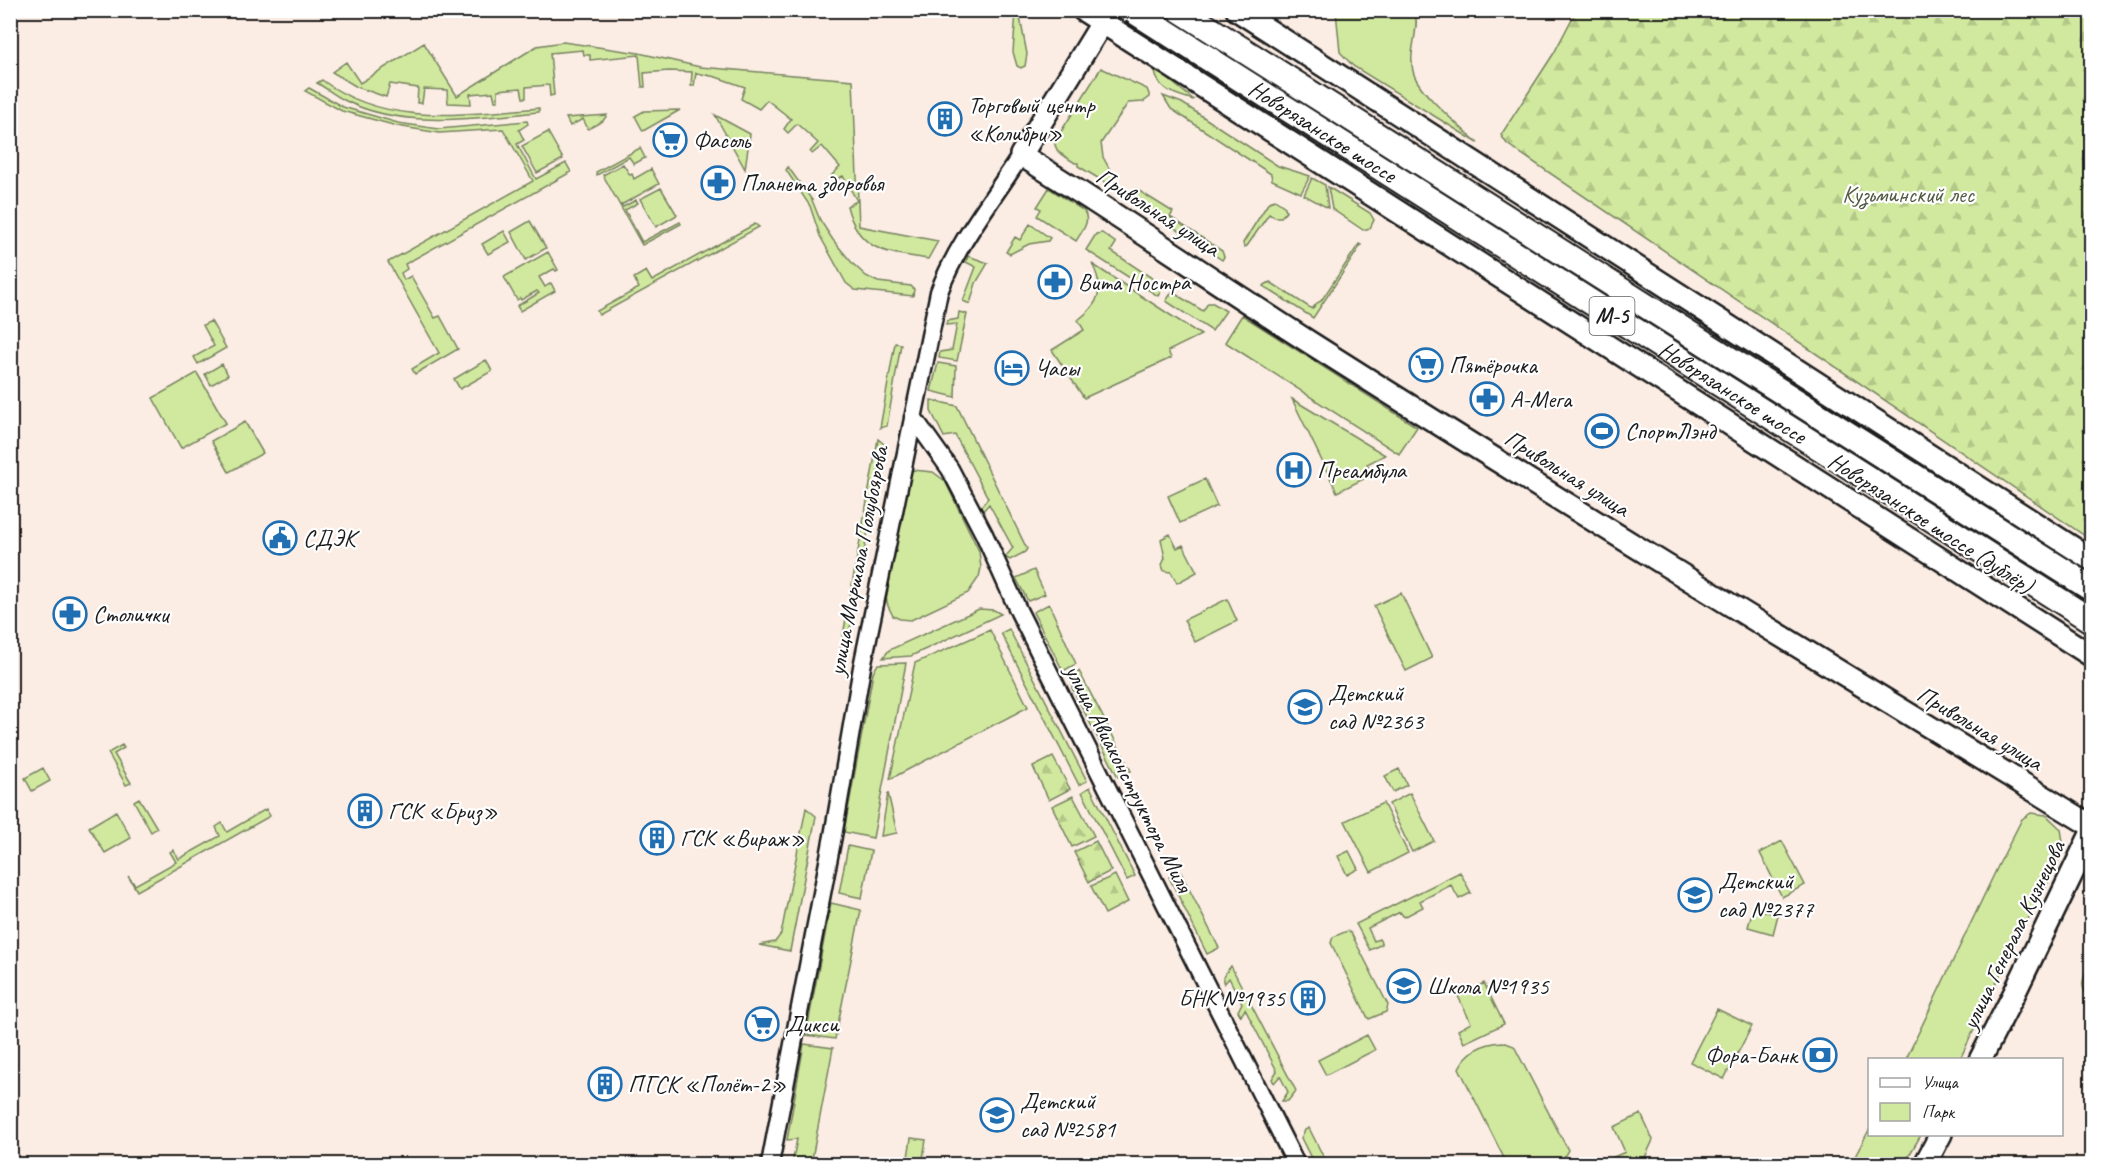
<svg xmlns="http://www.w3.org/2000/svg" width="2102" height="1175" font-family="Caveat,sans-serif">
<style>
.green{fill:#d1e99f;stroke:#76825e;stroke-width:1.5}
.forest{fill:url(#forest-firs);stroke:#76825e;stroke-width:1.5}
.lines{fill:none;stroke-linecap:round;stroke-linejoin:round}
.minor-casing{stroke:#1c1c1c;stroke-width:21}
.major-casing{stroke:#1c1c1c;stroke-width:26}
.minor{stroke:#fff;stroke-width:16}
.major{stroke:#fff;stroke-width:21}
.highway-bridge-casing{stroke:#1c1c1c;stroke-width:28;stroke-linecap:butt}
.highway-bridge{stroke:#fff;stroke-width:24}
.labels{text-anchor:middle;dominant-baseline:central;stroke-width:4.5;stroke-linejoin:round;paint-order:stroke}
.shield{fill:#fff;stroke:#606060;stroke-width:1.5}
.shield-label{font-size:22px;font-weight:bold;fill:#1c1c1c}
.poi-label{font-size:24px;fill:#1c1c1c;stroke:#fff;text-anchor:start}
.street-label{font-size:24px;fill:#1c1c1c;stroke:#fff}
.park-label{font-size:24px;fill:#525a43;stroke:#fff}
</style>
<defs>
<pattern id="forest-firs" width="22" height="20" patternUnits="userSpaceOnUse" patternTransform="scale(1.5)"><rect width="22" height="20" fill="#d1e99f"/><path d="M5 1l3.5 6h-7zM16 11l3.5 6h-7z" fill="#b3c788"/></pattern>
</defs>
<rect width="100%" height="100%" fill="#fcede4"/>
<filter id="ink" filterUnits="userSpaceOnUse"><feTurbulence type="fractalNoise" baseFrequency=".0167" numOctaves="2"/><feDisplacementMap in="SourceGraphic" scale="12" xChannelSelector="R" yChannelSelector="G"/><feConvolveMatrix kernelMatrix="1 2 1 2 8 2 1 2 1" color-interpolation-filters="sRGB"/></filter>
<g filter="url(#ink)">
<!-- green -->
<path class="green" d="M 1336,11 L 1415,11 C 1420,30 1408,51 1413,71 C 1417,92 1461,127 1478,143 L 1353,66 L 1340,52 Z
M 1016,12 L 1019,12 L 1027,54 L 1025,66 L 1021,68 L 1017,66 L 1013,52 Z
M 563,42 L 639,53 L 700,67 L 853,80 L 859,226 L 938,241 L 928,259 C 887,252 859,253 847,206 L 857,201 L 843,176 L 833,181 L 831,176 L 840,167 L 822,146 L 812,154 L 810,152 L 818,143 L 797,124 L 788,133 L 784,129 L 791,119 L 767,100 L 759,109 L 741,99 L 745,87 L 716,77 L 696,73 L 694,86 L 691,86 L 692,72 L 669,71 L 644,73 L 645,87 L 642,87 L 639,55 L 590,60 L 590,55 L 584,55 L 583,50 L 550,53 L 554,95 L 550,96 L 549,85 L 526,87 L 526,98 L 523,98 L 521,88 L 498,90 L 498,101 L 495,101 L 493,92 L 470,94 L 471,104 L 448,103 L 447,90 L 424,89 L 422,103 L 417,103 L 418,88 L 390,84 L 386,97 L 357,87 L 332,72 L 346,62 L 360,83 L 424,43 L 457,96 L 537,46 Z
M 1101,68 L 1147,89 L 1150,97 L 1143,102 L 1128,103 L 1101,143 L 1103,157 L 1116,181 L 1111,186 L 1078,166 L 1078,163 L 1075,163 L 1058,152 L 1055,145 L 1055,141 Z
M 1157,70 L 1194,100 C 1178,95 1157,91 1155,71 Z
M 322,80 C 386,128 464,114 539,108 L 539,112 C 477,118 402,130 344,100 C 334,95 326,88 317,83 Z
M 309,88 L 343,107 L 398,123 L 439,129 L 527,121 L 528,124 L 519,130 L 524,140 L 517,144 L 536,179 L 566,163 L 571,172 L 405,264 L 407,269 L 401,273 L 404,280 L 411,276 L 435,318 L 440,316 L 458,349 L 415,374 L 412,369 L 439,353 L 388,262 L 533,181 L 503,129 L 439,133 L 397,126 L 342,111 L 305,91 Z
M 1163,96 L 1182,103 L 1278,166 L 1310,176 L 1301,193 L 1272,180 L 1271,174 L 1171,109 Z
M 680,110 L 643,131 L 635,116 L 644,111 Z
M 607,115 L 603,121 L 588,129 L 583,119 L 570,126 L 566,118 Z
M 715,115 L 750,134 L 745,169 Z
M 548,132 L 563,159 L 537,173 L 522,146 Z
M 640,148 L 645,158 L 634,164 L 629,157 L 597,175 L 596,172 Z
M 623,164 L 630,175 L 632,174 L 634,179 L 651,169 L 659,184 L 621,205 L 623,207 L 636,200 L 638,203 L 625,210 L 642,242 L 680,222 L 681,224 L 642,245 L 603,175 Z
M 788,167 L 812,200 L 820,220 L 833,240 L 853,264 L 866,276 L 878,282 L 911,286 L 914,289 L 913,296 L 855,290 L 846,283 L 820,236 L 810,206 L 786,170 Z
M 1312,178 L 1325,185 L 1328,208 L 1304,195 Z
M 1328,187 L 1370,213 L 1374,220 L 1370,228 L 1363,230 L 1332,209 Z
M 661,188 L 677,215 L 656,227 L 640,199 Z
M 1049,188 L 1084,211 C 1091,222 1082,231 1076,241 L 1037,216 L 1041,209 L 1037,207 Z
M 1136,189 L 1173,212 L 1170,217 L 1222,251 L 1224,257 L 1222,260 L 1129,197 L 1129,193 Z
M 1275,200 L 1285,207 L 1286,212 L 1281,217 L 1275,217 L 1269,214 L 1247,246 L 1244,247 L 1243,243 L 1269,202 Z
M 530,221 L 546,248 L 526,260 L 511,232 Z
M 755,224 L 759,227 L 599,315 L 597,311 L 639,288 L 634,278 L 646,271 L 652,281 Z
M 1030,224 L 1050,238 L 1048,241 L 1029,244 L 1010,254 L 1006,252 L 1015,237 L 1020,240 Z
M 504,231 L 510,242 L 488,254 L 482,244 Z
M 1102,233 L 1116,243 L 1111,251 L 1164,286 L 1158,296 L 1086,250 L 1096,234 Z
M 1359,244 L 1361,245 L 1313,318 L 1263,286 L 1270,282 L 1312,309 L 1317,303 L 1321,301 Z
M 548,252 L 558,270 L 556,271 L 554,269 L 539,277 L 545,287 L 551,283 L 555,291 L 520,311 L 517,306 L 539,293 L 537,291 L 521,300 L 520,298 L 517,300 L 504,277 Z
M 968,256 L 988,263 L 976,283 L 970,304 L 963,301 L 976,267 L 966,262 Z
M 1092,264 L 1201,335 L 1168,351 L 1171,358 L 1084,398 L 1052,350 L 1084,330 L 1078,320 C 1100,304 1105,288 1092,264 Z
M 1172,292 L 1203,311 L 1208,303 L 1213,303 L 1226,311 L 1212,331 L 1166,301 Z
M 959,312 L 967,314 L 957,361 L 939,358 L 940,352 L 952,350 L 957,324 L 946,325 L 947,321 L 958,319 Z
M 1242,315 L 1417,427 L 1399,454 L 1225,342 Z
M 211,321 L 226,348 L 198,364 L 194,357 L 214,346 L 203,325 Z
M 895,343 L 901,344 L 887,426 L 880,428 Z
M 486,360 L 492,371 L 460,389 L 454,379 Z
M 938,363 L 956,366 L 955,397 L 931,391 Z
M 222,364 L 228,375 L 211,385 L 205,374 Z
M 197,373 L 226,423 L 181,448 L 153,398 Z
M 1292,399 L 1385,455 L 1367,464 L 1372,475 L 1337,492 Z
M 931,400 L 957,406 L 1027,549 L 1025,552 L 1010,560 L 1005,557 L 1013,548 L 989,504 L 982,512 L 980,508 L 988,498 L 955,435 L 944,437 L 931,411 Z
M 245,422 L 263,453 L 229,472 L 211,441 Z
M 878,439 L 884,444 L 845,656 L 839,658 Z
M 913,470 L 933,472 L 945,481 L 979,551 L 981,568 L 979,577 L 968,593 L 911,620 L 900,619 L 893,616 L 888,606 L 885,593 L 907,474 Z
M 1205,479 L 1217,506 L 1180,523 L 1168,496 Z
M 1170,534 L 1177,548 L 1183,545 L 1197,572 L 1177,583 L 1171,572 L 1164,571 L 1162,565 L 1165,558 L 1161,539 Z
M 1034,570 L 1045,594 L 1028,601 L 1016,578 Z
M 1401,593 L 1432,658 L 1406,671 L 1374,606 Z
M 1227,599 L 1237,621 L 1195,642 L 1184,620 Z
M 1049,604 L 1076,664 L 1063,671 L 1033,612 Z
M 979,609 L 994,610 L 1001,614 L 911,656 L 883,658 L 889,650 Z
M 1009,629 L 1087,781 L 1079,785 L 1001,633 Z
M 990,630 L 1028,707 L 890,779 L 915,663 Z
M 906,663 L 873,838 L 844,832 L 873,673 L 878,664 Z
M 1079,671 L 1131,771 L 1118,777 L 1072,688 L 1073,677 Z
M 122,745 L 124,748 L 114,754 L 131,783 L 126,785 L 108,753 Z
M 43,768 L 50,781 L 32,791 L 25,778 Z
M 1399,769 L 1407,785 L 1393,792 L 1385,776 Z
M 1090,787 L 1135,876 L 1127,880 L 1082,792 Z
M 888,793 L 897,833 L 881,836 Z
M 1410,793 L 1434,841 L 1412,852 L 1389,804 Z
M 139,798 L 157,828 L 151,832 L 134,801 Z
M 1383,803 L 1408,853 L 1371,872 L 1345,821 Z
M 806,808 L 816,816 L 790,951 L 759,945 L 775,942 L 781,934 Z
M 266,809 L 270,816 L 137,891 L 128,876 L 135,885 L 176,862 L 170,852 L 173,850 L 179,859 L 220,836 L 216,827 L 222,823 L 227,832 Z
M 116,811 L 131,838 L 105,853 L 89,827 Z
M 2031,813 L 2046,815 L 2061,829 L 2064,849 L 2046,887 L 2018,937 L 1960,1059 L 1906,1059 L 1999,864 L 2022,819 Z
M 1782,841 L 1805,885 L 1782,897 L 1760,853 Z
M 848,846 L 871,851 L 862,898 L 839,893 Z
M 1349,851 L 1358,869 L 1347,875 L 1338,856 Z
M 1180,871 L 1219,948 L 1207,954 L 1169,877 Z
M 1460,872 L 1471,893 L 1459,899 L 1451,885 L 1420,901 L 1423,907 L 1404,917 L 1400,912 L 1368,928 L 1374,941 L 1379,939 L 1382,944 L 1370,950 L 1356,924 Z
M 831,903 L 861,910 L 835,1039 L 806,1035 Z
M 1753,908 L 1778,915 L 1773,934 L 1748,927 Z
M 1347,931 L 1351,933 L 1388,1005 L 1386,1012 L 1369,1019 L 1367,1016 L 1331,943 L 1333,937 Z
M 1231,966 L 1296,1091 L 1288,1101 L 1282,1101 L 1288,1092 L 1280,1076 L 1274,1083 L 1272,1079 L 1277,1071 L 1245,1009 L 1241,1016 L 1238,1011 L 1242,1003 L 1229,978 L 1224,984 C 1220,977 1227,972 1231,966 Z
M 1484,983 L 1504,1024 L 1464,1043 L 1458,1030 L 1471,1023 L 1458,996 Z
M 1717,1009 L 1752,1026 L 1724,1079 L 1690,1062 Z
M 1367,1035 L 1375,1050 L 1326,1075 L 1318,1060 Z
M 1503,1042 L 1514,1046 L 1568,1150 L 1560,1164 L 1507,1164 L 1459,1068 C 1468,1050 1483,1043 1503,1042 Z
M 804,1044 L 833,1048 L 811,1164 L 792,1164 L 797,1139 L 787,1140 Z
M 1641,1114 L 1653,1140 L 1642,1164 L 1598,1164 L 1625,1152 L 1614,1127 Z
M 1309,1128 L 1327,1164 L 1314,1164 L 1301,1138 L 1305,1130 Z
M 1869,1130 L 1870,1134 L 1921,1135 L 1904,1164 L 1851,1164 Z
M 911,1138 L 926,1140 L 922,1164 L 907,1164 Z"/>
<!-- forest -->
<path class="forest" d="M 1576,11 L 2091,11 L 2091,540 L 1507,144 L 1501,135 L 1554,53 Z
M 1053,757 L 1070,789 L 1049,800 L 1033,767 Z
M 1073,796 L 1094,836 L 1072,847 L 1052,806 Z
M 1096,841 L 1111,871 L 1089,882 L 1074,852 Z
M 1115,875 L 1128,902 L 1105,914 L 1091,886 Z
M 2091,963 L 2091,1001 C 2078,984 2082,981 2091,963 Z"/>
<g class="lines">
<defs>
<path id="minor" d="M 913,417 L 950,469 L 984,534 L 1019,612 L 1296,1164
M 770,1164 L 833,836 L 862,667 L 939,292 C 957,243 993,199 1021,155"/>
<path id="major" d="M 1083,10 L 2092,656
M 1110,10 L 1021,155 C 1118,215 1212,280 1309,342 C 1567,506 1830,666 2092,826
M 1237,10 L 2092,560
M 1980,1060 L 2014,994 L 2092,832
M 1925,1164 L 1941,1134"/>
</defs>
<!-- minor casing -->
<use href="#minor" class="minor-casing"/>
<!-- major casing -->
<use href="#major" class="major-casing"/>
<!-- minor -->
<use href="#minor" class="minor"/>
<!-- major -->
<use href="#major" class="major"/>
<defs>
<g id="highway-bridge">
<path id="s1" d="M 1132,10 L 2092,621"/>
<path d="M 1180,10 L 2092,589"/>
</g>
</defs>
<!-- highway-bridge casing -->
<use href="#highway-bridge" class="highway-bridge-casing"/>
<!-- highway-bridge -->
<use href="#highway-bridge" class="highway-bridge"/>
</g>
</g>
<!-- icons -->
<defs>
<symbol id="building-ring" viewBox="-11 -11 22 22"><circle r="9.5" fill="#fff" stroke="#1f6fb2" stroke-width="1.5"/><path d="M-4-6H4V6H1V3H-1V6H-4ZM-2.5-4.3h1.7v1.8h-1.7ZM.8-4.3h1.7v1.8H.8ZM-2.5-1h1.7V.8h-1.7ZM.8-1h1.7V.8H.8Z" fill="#1f6fb2"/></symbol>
<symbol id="supermarket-ring" viewBox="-11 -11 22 22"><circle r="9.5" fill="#fff" stroke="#1f6fb2" stroke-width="1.5"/><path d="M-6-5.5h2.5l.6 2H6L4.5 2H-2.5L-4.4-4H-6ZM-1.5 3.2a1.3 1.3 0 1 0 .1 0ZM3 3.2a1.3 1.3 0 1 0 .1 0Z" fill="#1f6fb2"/></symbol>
<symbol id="pharmacy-ring" viewBox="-11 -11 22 22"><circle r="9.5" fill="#fff" stroke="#1f6fb2" stroke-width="1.5"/><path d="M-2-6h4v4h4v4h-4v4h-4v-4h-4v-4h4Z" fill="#1f6fb2"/></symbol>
<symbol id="hotel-ring" viewBox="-11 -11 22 22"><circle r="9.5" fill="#fff" stroke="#1f6fb2" stroke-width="1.5"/><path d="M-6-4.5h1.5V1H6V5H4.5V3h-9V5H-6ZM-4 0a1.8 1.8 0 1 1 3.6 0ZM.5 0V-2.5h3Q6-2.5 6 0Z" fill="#1f6fb2"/></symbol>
<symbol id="stadium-ring" viewBox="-11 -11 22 22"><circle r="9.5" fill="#fff" stroke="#1f6fb2" stroke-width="1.5"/><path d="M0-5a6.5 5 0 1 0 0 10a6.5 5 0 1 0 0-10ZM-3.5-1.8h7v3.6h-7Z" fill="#1f6fb2"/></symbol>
<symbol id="hospital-ring" viewBox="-11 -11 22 22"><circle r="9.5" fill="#fff" stroke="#1f6fb2" stroke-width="1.5"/><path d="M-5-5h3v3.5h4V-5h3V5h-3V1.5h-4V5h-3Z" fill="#1f6fb2"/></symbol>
<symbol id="civic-ring" viewBox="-11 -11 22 22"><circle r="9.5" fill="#fff" stroke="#1f6fb2" stroke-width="1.5"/><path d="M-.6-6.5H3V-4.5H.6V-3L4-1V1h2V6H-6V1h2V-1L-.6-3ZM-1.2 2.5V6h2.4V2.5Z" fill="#1f6fb2"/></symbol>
<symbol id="school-ring" viewBox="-11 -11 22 22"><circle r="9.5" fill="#fff" stroke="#1f6fb2" stroke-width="1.5"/><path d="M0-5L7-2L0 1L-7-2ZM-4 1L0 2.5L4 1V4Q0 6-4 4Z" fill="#1f6fb2"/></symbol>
<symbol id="bank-ring" viewBox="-11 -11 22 22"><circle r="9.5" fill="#fff" stroke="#1f6fb2" stroke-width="1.5"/><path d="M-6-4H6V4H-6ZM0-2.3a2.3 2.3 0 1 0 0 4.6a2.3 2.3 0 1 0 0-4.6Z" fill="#1f6fb2"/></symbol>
</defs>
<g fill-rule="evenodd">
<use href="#building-ring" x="926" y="100" width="38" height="38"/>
<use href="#supermarket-ring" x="651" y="121" width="38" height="38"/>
<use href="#pharmacy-ring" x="699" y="164" width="38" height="38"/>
<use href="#pharmacy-ring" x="1036" y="263" width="38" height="38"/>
<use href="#supermarket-ring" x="1407" y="346" width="38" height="38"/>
<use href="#hotel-ring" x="993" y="349" width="38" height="38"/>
<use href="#pharmacy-ring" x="1468" y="380" width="38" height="38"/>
<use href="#stadium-ring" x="1583" y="412" width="38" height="38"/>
<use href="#hospital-ring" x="1275" y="451" width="38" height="38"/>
<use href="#civic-ring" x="261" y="519" width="38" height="38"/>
<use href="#pharmacy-ring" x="51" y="595" width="38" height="38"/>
<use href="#school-ring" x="1286" y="688" width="38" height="38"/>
<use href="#building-ring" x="346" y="792" width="38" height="38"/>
<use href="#building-ring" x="638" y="819" width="38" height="38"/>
<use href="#school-ring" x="1676" y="876" width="38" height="38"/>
<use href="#school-ring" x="1385" y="967" width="38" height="38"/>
<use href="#building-ring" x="1289" y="979" width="38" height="38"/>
<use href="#supermarket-ring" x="743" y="1005" width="38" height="38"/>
<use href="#bank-ring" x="1801" y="1036" width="38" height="38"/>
<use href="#building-ring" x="586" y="1065" width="38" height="38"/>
<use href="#school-ring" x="978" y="1096" width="38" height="38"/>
</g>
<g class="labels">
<!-- shield labels -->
<rect class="shield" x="1589.5" y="297" width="45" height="38" rx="4.5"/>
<g class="shield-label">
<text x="1612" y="316">М-5</text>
</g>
<!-- poi labels -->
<g class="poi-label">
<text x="968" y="105">Торговый центр<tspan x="968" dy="28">«Колибри»</tspan></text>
<text x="693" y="140">Фасоль</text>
<text x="741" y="183">Планета здоровья</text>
<text x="1078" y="282">Вита Ностра</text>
<text x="1449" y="365">Пятёрочка</text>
<text x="1035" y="368">Часы</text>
<text x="1510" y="399">А-Мега</text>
<text x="1625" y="431">СпортЛэнд</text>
<text x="1317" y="470">Преамбула</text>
<text x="303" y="538">СДЭК</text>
<text x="93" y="614">Столички</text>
<text x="1328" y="693">Детский<tspan x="1328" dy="28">сад №2363</tspan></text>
<text x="388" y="811">ГСК «Бриз»</text>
<text x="680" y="838">ГСК «Вираж»</text>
<text x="1718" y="881">Детский<tspan x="1718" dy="28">сад №2377</tspan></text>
<text x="1427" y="986">Школа №1935</text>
<text x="1285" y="998" text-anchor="end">БНК №1935</text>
<text x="785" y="1024">Дикси</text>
<text x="1797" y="1055" text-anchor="end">Фора-Банк</text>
<text x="628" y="1084">ПГСК «Полёт-2»</text>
<text x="1020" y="1101">Детский<tspan x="1020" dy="28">сад №2581</tspan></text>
</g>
<!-- street labels -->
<g class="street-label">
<text stroke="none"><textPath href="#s1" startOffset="226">Новорязанское шоссе</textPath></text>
<text transform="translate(1158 212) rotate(33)">Привольная улица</text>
<text stroke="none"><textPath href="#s1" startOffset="712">Новорязанское шоссе</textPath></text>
<text transform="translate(1567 473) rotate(32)">Привольная улица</text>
<text transform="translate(1931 523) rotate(33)">Новорязанское шоссе (дублёр)</text>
<text transform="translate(858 561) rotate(-79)">улица Маршала Полубоярова</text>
<text transform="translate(1980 728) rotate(31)">Привольная улица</text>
<text transform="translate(1129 778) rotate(63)">улица Авиаконструктора Миля</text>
<text transform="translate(2013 935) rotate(-64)">улица Генерала Кузнецова</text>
</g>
<!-- park labels -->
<g class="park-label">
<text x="1908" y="194">Кузьминский лес</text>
</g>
</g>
<!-- margin -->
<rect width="2102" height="1175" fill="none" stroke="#fff" stroke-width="36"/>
<rect x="18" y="18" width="2066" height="1139" fill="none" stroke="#1c1c1c" stroke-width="2" filter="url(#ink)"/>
<!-- legend -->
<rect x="1868" y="1058" width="195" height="78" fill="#ffffff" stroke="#a4a4a4" stroke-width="1.5"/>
<rect x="1880" y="1078" width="30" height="9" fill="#ffffff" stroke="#a4a4a4" stroke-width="1.5"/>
<text x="1922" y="1088" font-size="18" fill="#1c1c1c">Улица</text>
<rect x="1880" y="1103" width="30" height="18" fill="#d1e99f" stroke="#a4a4a4" stroke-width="1.5"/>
<text x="1922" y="1118" font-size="18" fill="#1c1c1c">Парк</text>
</svg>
